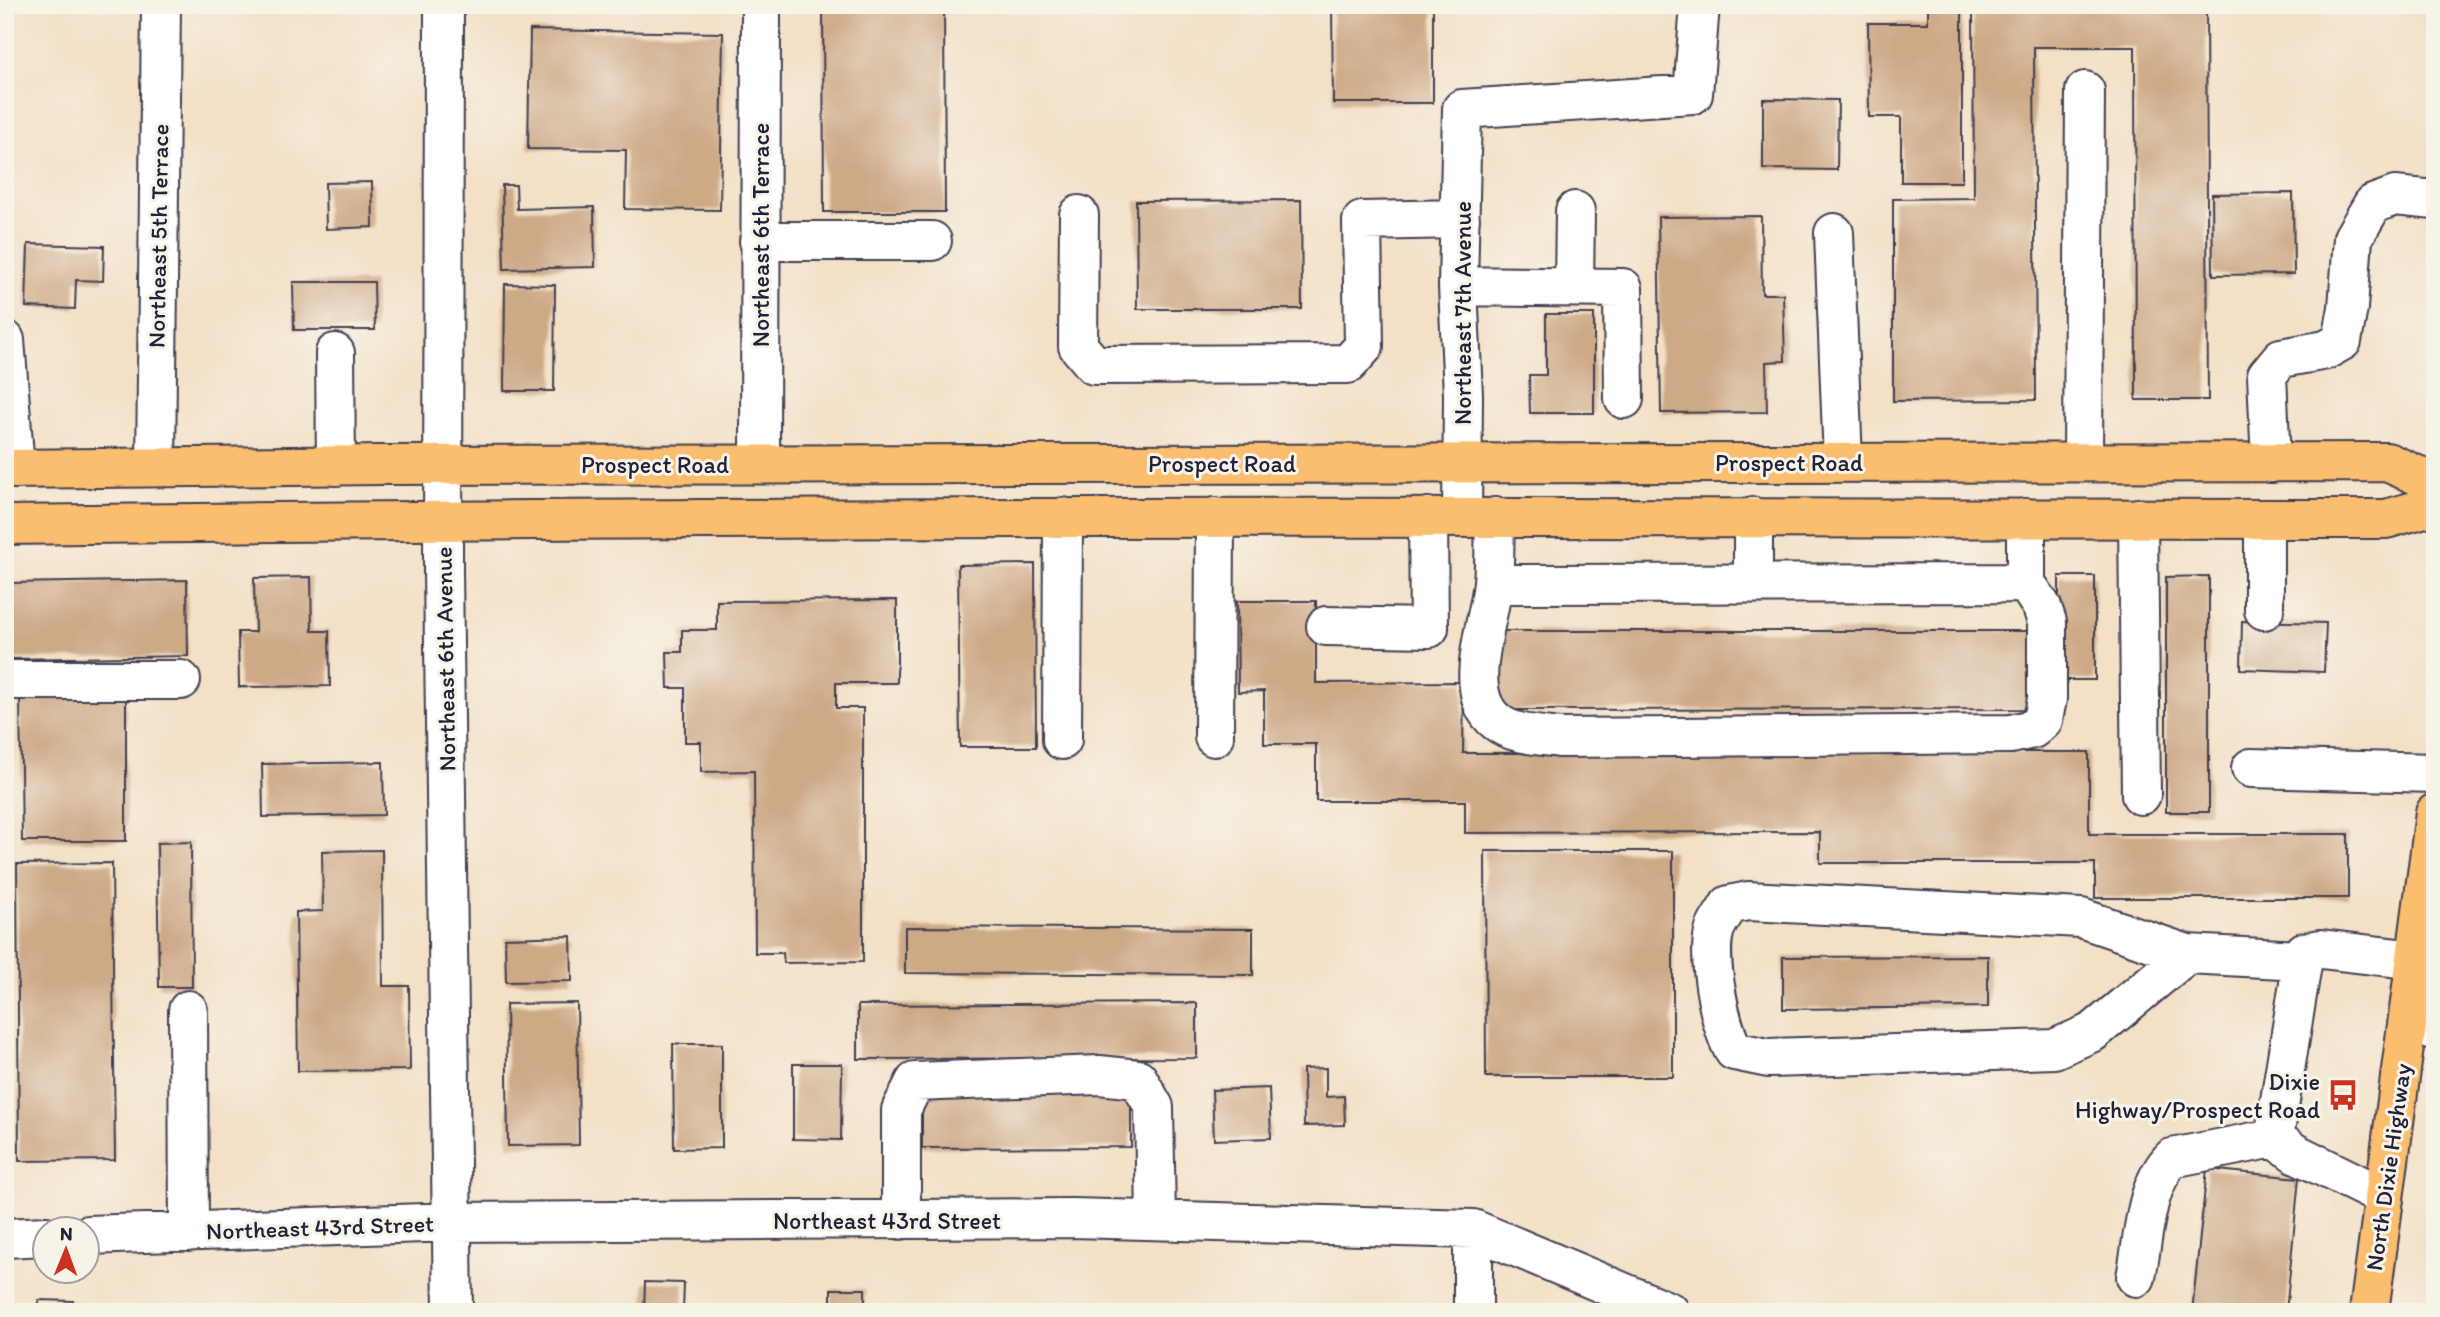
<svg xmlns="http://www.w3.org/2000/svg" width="2440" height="1317" font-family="Itim,sans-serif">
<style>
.building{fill:#cda986}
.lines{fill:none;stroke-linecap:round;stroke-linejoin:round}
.minor-casing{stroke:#413e50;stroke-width:42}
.major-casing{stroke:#413e50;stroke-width:42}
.minor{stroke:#fff;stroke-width:38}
.major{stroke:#fbbd6e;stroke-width:38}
.labels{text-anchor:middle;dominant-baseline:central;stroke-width:6;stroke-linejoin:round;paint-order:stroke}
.street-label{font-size:24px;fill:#22223b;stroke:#f7f3e8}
.poi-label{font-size:24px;fill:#22223b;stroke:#f7f3e8;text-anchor:end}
</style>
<rect width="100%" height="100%" fill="#f7f3e8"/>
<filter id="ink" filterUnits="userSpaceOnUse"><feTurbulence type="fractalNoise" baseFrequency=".0143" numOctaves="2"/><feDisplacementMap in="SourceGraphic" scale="14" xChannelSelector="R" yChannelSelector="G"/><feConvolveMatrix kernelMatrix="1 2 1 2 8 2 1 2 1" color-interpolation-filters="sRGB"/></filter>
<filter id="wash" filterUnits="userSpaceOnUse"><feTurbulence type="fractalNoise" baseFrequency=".00686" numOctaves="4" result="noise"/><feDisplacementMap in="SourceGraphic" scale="28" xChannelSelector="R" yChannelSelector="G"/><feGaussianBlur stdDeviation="1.57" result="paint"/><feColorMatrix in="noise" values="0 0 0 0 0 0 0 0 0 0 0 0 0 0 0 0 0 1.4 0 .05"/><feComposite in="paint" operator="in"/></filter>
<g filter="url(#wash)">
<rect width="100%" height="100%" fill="#f3e0c6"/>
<g id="blocks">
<!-- building -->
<path class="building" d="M 823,5 L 944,5 L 945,212 L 824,212 Z
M 1332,5 L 1433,5 L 1433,103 L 1333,103 Z
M 1928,5 L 1962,5 L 1962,182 L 1901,182 L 1901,117 L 1869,117 L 1868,23 L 1928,23 Z
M 1973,5 L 2206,5 L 2208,400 L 2136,400 L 2135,47 L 2034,47 L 2036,400 L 1893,401 L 1893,199 L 1974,198 Z
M 530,30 L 723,33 L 720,210 L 625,209 L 626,150 L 528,149 Z
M 1763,99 L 1838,100 L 1837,170 L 1763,169 Z
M 372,182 L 373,227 L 326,229 L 325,183 Z
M 502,185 L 516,185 L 517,209 L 594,207 L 595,267 L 504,269 Z
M 2293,193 L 2294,274 L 2213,275 L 2212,194 Z
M 1301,200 L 1302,309 L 1137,309 L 1136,201 Z
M 1761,216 L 1762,294 L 1783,294 L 1785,361 L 1766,362 L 1767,412 L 1661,413 L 1658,217 Z
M 28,244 L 104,246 L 103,281 L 76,280 L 75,309 L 26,307 Z
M 293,282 L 374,282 L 375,330 L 294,330 Z
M 505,284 L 555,285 L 554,391 L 504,391 Z
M 1546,314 L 1594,314 L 1594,413 L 1530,413 L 1529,375 L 1546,375 Z
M 1035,564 L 1036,747 L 960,747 L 958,565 Z
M 2059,576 L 2095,576 L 2095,680 L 2059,680 Z
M 2209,576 L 2209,812 L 2166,812 L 2166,577 Z
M 311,577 L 312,631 L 329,631 L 330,686 L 239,687 L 238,632 L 255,632 L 254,578 Z
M 187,580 L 188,656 L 11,659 L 10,583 Z
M 897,600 L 897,683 L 836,683 L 836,708 L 863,708 L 863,962 L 784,963 L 783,953 L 755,953 L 754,771 L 701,772 L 701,742 L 685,742 L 685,688 L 668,688 L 667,652 L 682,652 L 682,630 L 717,630 L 717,601 Z
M 1237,601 L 1316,601 L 1316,683 L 1464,682 L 1463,753 L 2089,752 L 2089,834 L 2348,834 L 2348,898 L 2095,898 L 2095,863 L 1820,863 L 1820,832 L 1465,833 L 1465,801 L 1316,801 L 1316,744 L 1264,744 L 1264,691 L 1238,692 Z
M 2242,621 L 2326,623 L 2324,672 L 2241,669 Z
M 1495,631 L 2035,631 L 2035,709 L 1495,710 Z
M 126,697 L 126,841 L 22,841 L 20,698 Z
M 383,762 L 384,815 L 263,817 L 262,764 Z
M 191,842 L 192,987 L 159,987 L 157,843 Z
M 382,850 L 383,986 L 409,986 L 410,1070 L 298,1071 L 296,912 L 323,911 L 322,851 Z
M 1485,851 L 1673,851 L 1673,1077 L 1486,1077 Z
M 112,863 L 115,1160 L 19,1161 L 17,864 Z
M 905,927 L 1253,929 L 1253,975 L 905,973 Z
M 571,936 L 572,981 L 506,982 L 505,938 Z
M 1988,956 L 1988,1007 L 1783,1009 L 1783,957 Z
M 577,1003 L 579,1145 L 508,1146 L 506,1004 Z
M 1197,1003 L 1197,1058 L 858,1059 L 858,1005 Z
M 673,1044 L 722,1044 L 722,1148 L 674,1149 Z
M 793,1064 L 842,1064 L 841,1140 L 793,1139 Z
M 1326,1068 L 1326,1097 L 1344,1096 L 1345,1125 L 1304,1126 L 1303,1069 Z
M 1269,1088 L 1271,1138 L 1214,1140 L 1212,1090 Z
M 1131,1089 L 1131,1147 L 922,1148 L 922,1090 Z
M 2207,1169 L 2299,1178 L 2286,1312 L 2192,1312 Z
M 645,1282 L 684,1283 L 683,1312 L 644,1312 Z
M 831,1289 L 865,1289 L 865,1312 L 831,1312 Z
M 39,1300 L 73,1301 L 73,1312 L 39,1312 Z"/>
</g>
</g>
<g filter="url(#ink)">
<use href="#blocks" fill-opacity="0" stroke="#413e50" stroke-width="2"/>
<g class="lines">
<defs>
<path id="minor" d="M 444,5 L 443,571 L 453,1312
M 1079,215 L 1078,346 L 1094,365 L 1348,364 L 1364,346 L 1362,221 L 1460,219
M 1834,233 L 1843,462
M 759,241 L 932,241
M 1458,286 L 1623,288 L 1624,399
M 1574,287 L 1575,211
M 5,340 L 15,469
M 335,353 L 336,466
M 2083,462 L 2085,91
M 2271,463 L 2267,375 L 2281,358 L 2326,350 L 2342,341 L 2348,308 L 2353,238 L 2373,204 L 2395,196 L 2435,200
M 760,464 L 761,5
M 156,467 L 161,5
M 1462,517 L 1463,395 L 1458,286 L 1462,109 L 1693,94 L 1700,5
M 1495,517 C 1494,539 1495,561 1493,582 C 1490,621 1459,693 1497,722 C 1513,735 1540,735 1560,738 L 2011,734 L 2033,729 L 2043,720 L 2047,699 L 2047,622 L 2042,607 L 2026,583 L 2026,518
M 1753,517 L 1753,583
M 2138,518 L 2141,795
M 1493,584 L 2026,583
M 2264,610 L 2264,519
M 1326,626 L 1429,628 L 1428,517
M 5,680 L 181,680
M 1214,737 L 1215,517
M 1062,740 L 1063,517
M 2251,768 L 2435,773
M 2187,954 L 2081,918 L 1748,901 L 1729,905 C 1725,913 1718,921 1715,929 C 1706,956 1720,1027 1734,1051 L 1768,1058 L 2054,1049 L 2093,1032 L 2187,954 L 2300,960
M 188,1010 L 189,1232
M 2407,1027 L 2435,1029
M 2274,1138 L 2304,952 L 2321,949 L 2416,960
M 901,1220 L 901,1110 L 915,1082 L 1099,1075 L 1138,1079 L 1154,1107 L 1156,1220
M 88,1235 L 452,1222 L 1073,1218 L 1473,1229 L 1670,1312
M 5,1238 L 46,1236
M 2136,1277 C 2144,1238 2144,1187 2172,1158 L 2274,1138 L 2295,1153 L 2384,1197
M 1473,1312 L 1473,1229"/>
<path id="major" d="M 5,469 L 382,465 L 2387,462 L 2435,483
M 5,525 C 793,515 1580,518 2367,519 L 2386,519 L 2435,505
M 2369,1312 L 2435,813"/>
</defs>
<!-- minor casing -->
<use href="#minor" class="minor-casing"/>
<!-- major casing -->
<use href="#major" class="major-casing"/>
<!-- minor -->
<use href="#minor" class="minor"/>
<!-- major -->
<use href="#major" class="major"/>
</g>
</g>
<!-- icons -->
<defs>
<symbol id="bus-bare" viewBox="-9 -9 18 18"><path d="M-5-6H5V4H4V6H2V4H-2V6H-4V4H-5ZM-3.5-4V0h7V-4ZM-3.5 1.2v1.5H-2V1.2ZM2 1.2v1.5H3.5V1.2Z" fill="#c8321e" stroke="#f7f3e8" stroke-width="2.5" paint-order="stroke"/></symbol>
</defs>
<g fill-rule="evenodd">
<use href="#bus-bare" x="2321" y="1073" width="44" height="44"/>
</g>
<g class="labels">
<!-- street labels -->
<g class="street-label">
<text transform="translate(760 235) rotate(-90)">Northeast 6th Terrace</text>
<text transform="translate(158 236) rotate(-89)">Northeast 5th Terrace</text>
<text transform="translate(1462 313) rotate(-90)">Northeast 7th Avenue</text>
<text x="1789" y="462">Prospect Road</text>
<text x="1222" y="463">Prospect Road</text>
<text x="655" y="464">Prospect Road</text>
<text transform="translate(445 659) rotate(-91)">Northeast 6th Avenue</text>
<text transform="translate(2388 1167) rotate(-82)">North Dixie Highway</text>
<text x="887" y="1220">Northeast 43rd Street</text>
<text transform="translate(320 1227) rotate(-2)">Northeast 43rd Street</text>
</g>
<!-- poi labels -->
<g class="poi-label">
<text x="2320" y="1081">Dixie<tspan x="2320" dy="28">Highway/Prospect Road</tspan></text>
</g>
</g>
<!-- margin -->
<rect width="2440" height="1317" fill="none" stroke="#f7f3e8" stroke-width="28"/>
<!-- north arrow -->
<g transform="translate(66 1250) rotate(1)"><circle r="33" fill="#f7f3e8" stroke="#a29fa3" stroke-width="2"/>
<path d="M0-5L12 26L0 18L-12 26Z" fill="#c8321e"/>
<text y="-10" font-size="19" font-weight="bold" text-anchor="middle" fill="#22223b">N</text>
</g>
</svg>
